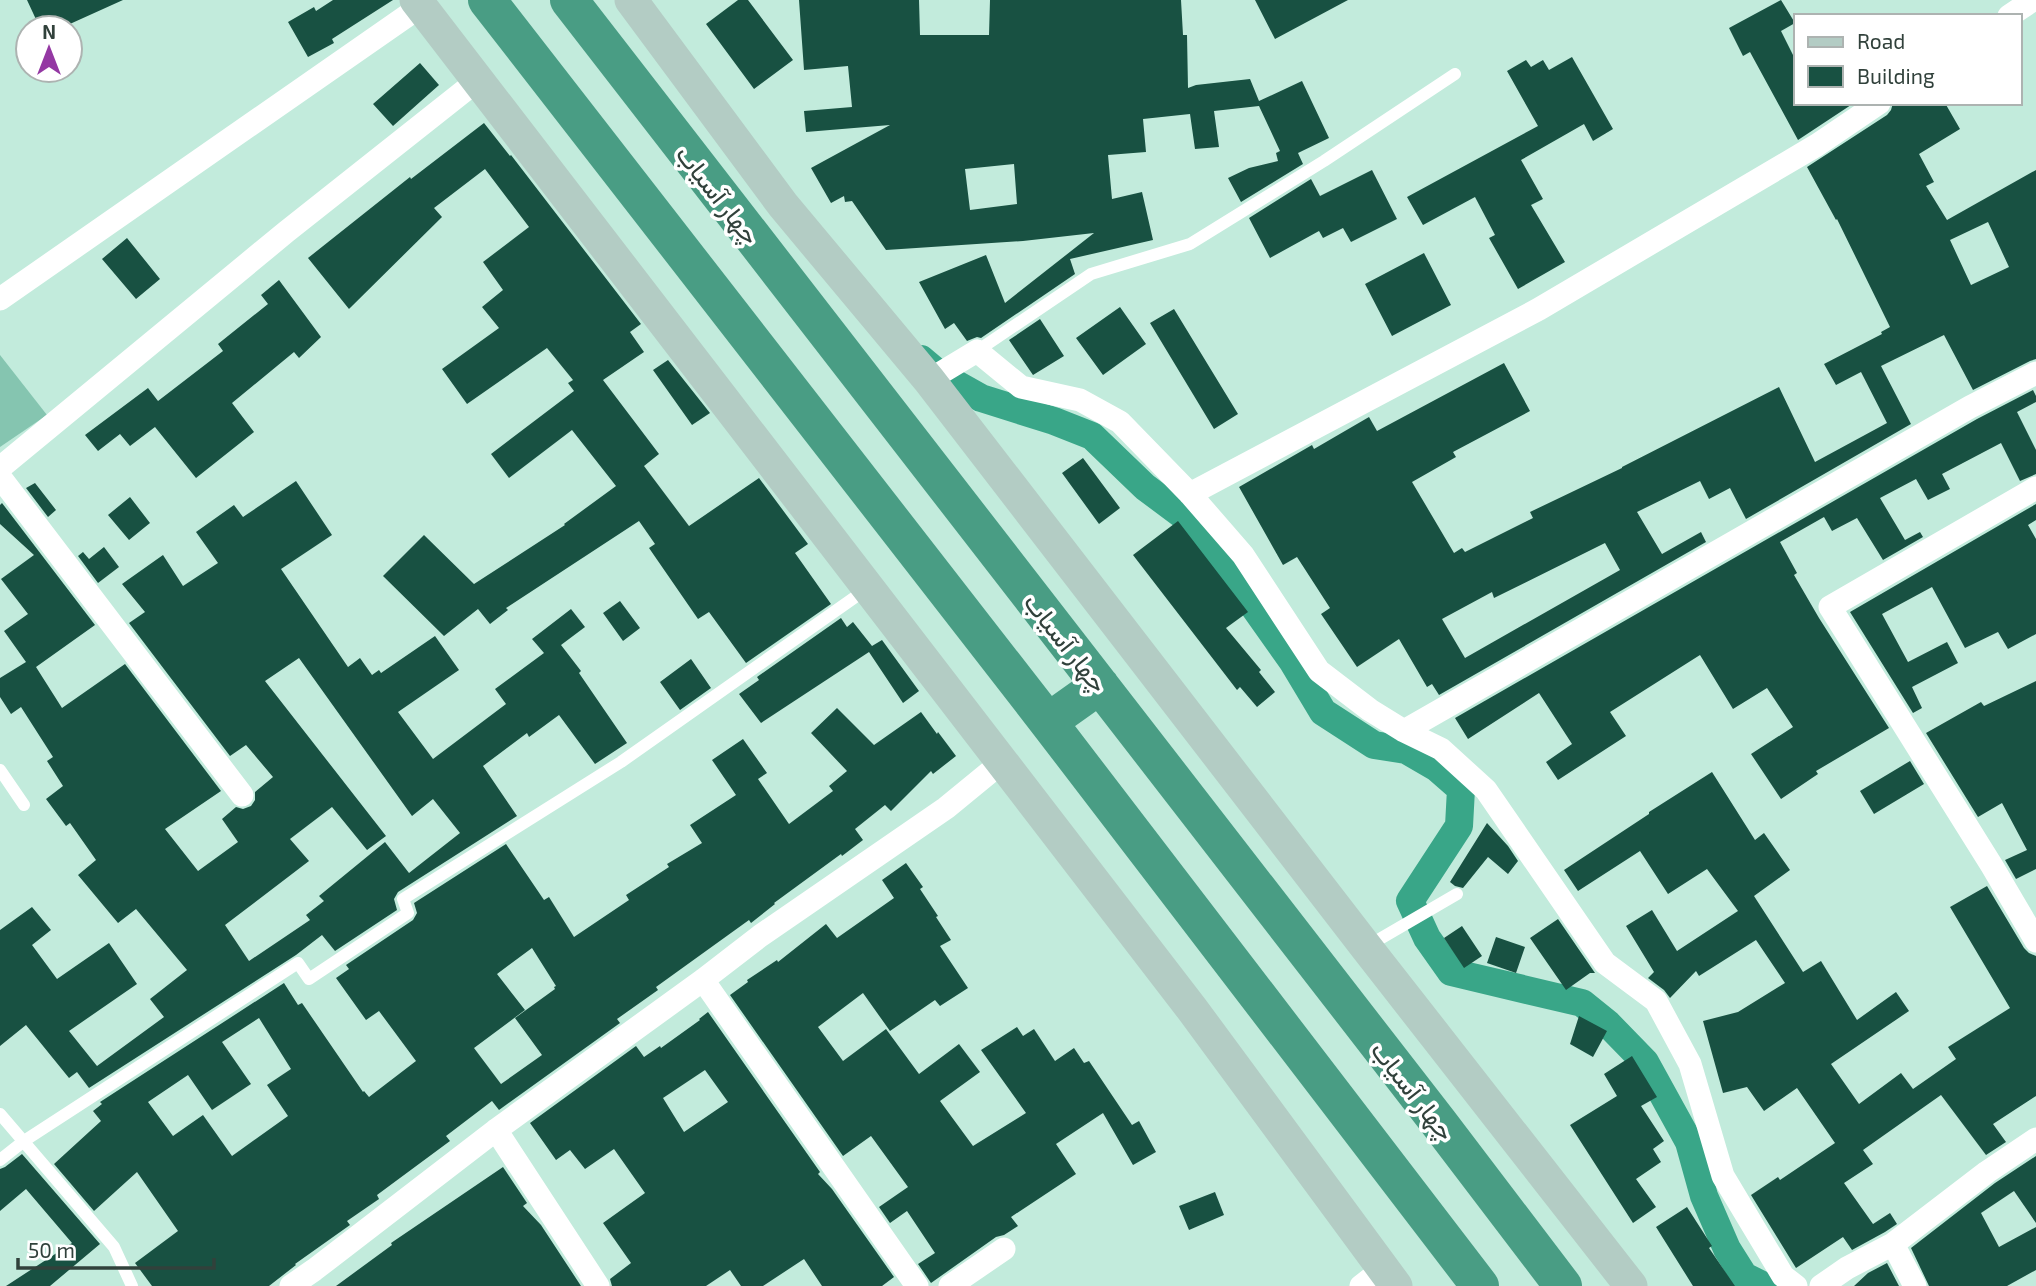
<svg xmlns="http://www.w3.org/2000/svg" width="2036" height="1286" font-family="'Exo 2',Vazirmatn,sans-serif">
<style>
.green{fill:#85c5b0}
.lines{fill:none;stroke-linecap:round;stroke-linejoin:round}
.canal{stroke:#39a688;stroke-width:28}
.building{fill:#185142;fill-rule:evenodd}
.lane{stroke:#fff;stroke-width:12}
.street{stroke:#fff;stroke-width:23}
.secondary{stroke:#b3ccc4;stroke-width:33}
.highway{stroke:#499d84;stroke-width:38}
.labels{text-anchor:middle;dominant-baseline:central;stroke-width:7;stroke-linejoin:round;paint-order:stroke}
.street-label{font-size:26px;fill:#31413b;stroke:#fff}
</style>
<rect width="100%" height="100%" fill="#c2ebdc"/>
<!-- green -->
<path class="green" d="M 0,355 L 47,415 L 0,447 Z"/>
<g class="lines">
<!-- canal -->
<path class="canal" d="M 921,359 L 940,375 L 981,398 L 1054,421 L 1092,436 L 1145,487 L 1196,525 L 1293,662 L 1323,712 L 1374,745 L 1406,750 L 1437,768 L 1461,789 L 1459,826 L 1410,901 L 1427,938 L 1451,972 L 1582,1003 L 1608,1024 L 1645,1062 L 1689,1142 L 1704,1196 L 1727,1249 L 1744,1276 L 1764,1286"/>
</g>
<!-- building -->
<path class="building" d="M 27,0 L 123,0 L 61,28 L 40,28 Z
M 333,0 L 393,0 L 332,39 L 334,43 L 308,57 L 288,22 L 314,7 L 316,11 Z
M 738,0 L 748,0 L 793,60 L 754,89 L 706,24 Z
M 799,0 L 919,0 L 920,35 L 989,35 L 990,0 L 1181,0 L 1183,35 L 1187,35 L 1188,88 L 1196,85 L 1250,79 L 1259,101 L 1302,81 L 1329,138 L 1298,153 L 1303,164 L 1241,202 L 1228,178 L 1249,168 L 1278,161 L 1276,153 L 1280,151 L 1259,106 L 1214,111 L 1219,147 L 1195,149 L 1190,114 L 1143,119 L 1146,152 L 1108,155 L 1112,199 L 1142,192 L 1153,240 L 1070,259 L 1075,274 L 981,338 L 977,337 L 967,341 L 954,323 L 945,329 L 919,282 L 986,255 L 1005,303 L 1094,233 L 1023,241 L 886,250 L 852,201 L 845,202 L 844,196 L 831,203 L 811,168 L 890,125 L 806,132 L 804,111 L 852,107 L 848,66 L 804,70 ZM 1014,164 L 1017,204 L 970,210 L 965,169 Z
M 1255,0 L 1348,0 L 1275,39 Z
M 1781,0 L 1795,23 L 1781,31 L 1796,61 L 1796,103 L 1854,103 L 1798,140 L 1750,52 L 1743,56 L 1729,28 Z
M 1572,57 L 1613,129 L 1593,141 L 1584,124 L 1521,160 L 1543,199 L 1531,205 L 1565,262 L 1518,289 L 1489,238 L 1495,235 L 1475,197 L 1423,225 L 1407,197 L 1538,126 L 1507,71 L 1526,60 L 1531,67 L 1543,60 L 1549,70 Z
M 420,63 L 439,85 L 393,126 L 373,104 Z
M 1893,103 L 1945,103 L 1960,129 L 1919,154 L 1934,182 L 1926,186 L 1947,220 L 2036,170 L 2036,359 L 2030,361 L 1973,390 L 1944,335 L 1881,366 L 1911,424 L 1746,519 L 1730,488 L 1709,499 L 1700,481 L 1637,512 L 1662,554 L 1701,532 L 1706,542 L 1439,695 L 1432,684 L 1427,687 L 1399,639 L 1357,667 L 1321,614 L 1330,608 L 1297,557 L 1283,565 L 1239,487 L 1312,445 L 1314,449 L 1369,417 L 1377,431 L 1504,363 L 1530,411 L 1453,452 L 1456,457 L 1412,482 L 1454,553 L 1462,548 L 1465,552 L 1533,518 L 1530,512 L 1622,468 L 1622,467 L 1779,387 L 1815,462 L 1887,423 L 1861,372 L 1836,385 L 1824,364 L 1882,334 L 1881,332 L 1890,327 L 1837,219 L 1836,220 L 1807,167 L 1887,115 L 1891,110 ZM 1988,222 L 2009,267 L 1971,285 L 1950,240 ZM 1605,543 L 1620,570 L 1465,658 L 1442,619 L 1492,592 L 1494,598 Z
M 484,123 L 510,156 L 511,155 L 641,324 L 630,332 L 644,352 L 603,380 L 659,454 L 644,466 L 689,526 L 759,478 L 808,544 L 795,553 L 831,604 L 746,663 L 709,612 L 698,619 L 649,548 L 655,544 L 639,521 L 506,608 L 508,610 L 490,624 L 478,609 L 444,636 L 383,576 L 424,535 L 474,584 L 565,525 L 564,524 L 616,486 L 572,430 L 509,478 L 491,454 L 574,391 L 568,383 L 573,380 L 547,348 L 467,404 L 442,369 L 499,328 L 482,307 L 503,290 L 483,262 L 529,227 L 485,169 L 434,208 L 442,217 L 349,309 L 308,258 L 410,177 L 411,179 Z
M 1372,170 L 1397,219 L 1351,242 L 1343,228 L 1323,238 L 1319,231 L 1270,258 L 1249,218 L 1311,179 L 1320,196 Z
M 127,238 L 160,279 L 136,299 L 102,259 Z
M 1424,253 L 1451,305 L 1392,336 L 1365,284 Z
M 279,280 L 321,337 L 299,358 L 294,352 L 232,403 L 254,432 L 196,478 L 155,427 L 130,446 L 120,434 L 98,451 L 85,435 L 148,388 L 158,401 L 223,351 L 218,344 L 268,304 L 261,295 Z
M 1120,307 L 1146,344 L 1103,375 L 1076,338 Z
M 1174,309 L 1238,414 L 1214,429 L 1150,323 Z
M 1040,319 L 1064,356 L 1033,375 L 1009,340 Z
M 668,360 L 710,413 L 692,425 L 653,370 Z
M 2033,390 L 2036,396 L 2036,402 L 2017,412 L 2036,450 L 2036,474 L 2020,481 L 2001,443 L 1942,474 L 1950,489 L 1928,500 L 1916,479 L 1880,498 L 1905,540 L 1920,532 L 1923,537 L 1883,560 L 1857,518 L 1832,531 L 1824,517 L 1780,542 L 1797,573 L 1794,575 L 1819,618 L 1889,728 L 1816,771 L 1818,774 L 1781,799 L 1751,754 L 1793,727 L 1767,688 L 1733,709 L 1700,655 L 1610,712 L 1626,736 L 1558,780 L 1546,762 L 1572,744 L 1539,693 L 1468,739 L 1455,718 L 1977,419 Z
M 1083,458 L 1120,508 L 1099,524 L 1062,473 Z
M 296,481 L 332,535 L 281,569 L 348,667 L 360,658 L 372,675 L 379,670 L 381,673 L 435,636 L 459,670 L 398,712 L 433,759 L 506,704 L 495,689 L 544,653 L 532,639 L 571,609 L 585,627 L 561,645 L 581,671 L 579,673 L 627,743 L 595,764 L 559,715 L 529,737 L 527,733 L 483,766 L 517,816 L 398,892 L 394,899 L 397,910 L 335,951 L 322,935 L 296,955 L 89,1088 L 77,1072 L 69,1078 L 26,1025 L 0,1046 L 0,930 L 32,907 L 51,930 L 32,945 L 57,979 L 109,943 L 137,984 L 69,1031 L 97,1066 L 164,1017 L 150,999 L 187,970 L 136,909 L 118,923 L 78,875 L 96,860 L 70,823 L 66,826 L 46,799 L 63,786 L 47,761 L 53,757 L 21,707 L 11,714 L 0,697 L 0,678 L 26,662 L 4,631 L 28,614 L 1,579 L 34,555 L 0,524 L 0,505 L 2,503 L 95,625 L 36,667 L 62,708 L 125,664 L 221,791 L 165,829 L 198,871 L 238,842 L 222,819 L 236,807 L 243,809 L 251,806 L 255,800 L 255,792 L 273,777 L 246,745 L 230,756 L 129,623 L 145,612 L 122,584 L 163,555 L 183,586 L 218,563 L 196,532 L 234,505 L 243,517 ZM 299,658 L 412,816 L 433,799 L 460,833 L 409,873 L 385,842 L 319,896 L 324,901 L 306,915 L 310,920 L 249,961 L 225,925 L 309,861 L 290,839 L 332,807 L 367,850 L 386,836 L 265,681 Z
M 35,483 L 56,510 L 48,517 L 26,488 Z
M 130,497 L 150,523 L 129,540 L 108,515 Z
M 2036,504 L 2036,520 L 2028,525 L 2036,539 L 2036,634 L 2008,649 L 1998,632 L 1965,648 L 1932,587 L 1882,614 L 1908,662 L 1947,642 L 1958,663 L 1912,687 L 1922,708 L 1913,713 L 1850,612 Z
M 1178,521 L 1248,612 L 1226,628 L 1261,670 L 1259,672 L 1275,692 L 1257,707 L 1240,687 L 1237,690 L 1133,555 Z
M 104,547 L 119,567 L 98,583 L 78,556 L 83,552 L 89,559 Z
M 620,601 L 640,628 L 623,641 L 603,613 Z
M 841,618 L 847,627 L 853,622 L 872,646 L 882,640 L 919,691 L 903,703 L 869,652 L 761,723 L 739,694 L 759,680 L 757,677 Z
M 691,659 L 711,688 L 680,710 L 660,682 Z
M 2036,681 L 2036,869 L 2016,879 L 2005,860 L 2027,850 L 2002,803 L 1978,817 L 1926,733 L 1981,702 L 1984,706 Z
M 837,708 L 874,745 L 921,712 L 937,734 L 938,732 L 956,756 L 933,774 L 931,771 L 891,811 L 885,805 L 855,829 L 863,840 L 842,856 L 841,854 L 774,903 L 775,904 L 751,923 L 749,920 L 656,987 L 658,990 L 617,1019 L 620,1023 L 499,1110 L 492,1101 L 446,1136 L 450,1141 L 377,1195 L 379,1199 L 347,1221 L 350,1225 L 295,1264 L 296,1265 L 269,1286 L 152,1286 L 135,1263 L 178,1231 L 137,1172 L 94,1211 L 54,1164 L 101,1121 L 93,1111 L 102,1104 L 100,1102 L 284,983 L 298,1005 L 302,1003 L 363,1092 L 364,1091 L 369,1097 L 416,1061 L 379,1011 L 366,1020 L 336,978 L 349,969 L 346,965 L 413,920 L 417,913 L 414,903 L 506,844 L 544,900 L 549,897 L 574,937 L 629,900 L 626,895 L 669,867 L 667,864 L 702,843 L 690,825 L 736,795 L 712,760 L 743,739 L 767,773 L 758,779 L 789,824 L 833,791 L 829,786 L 847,771 L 811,733 ZM 532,948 L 556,986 L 554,987 L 555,989 L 515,1018 L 542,1055 L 501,1084 L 474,1048 L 525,1010 L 497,974 ZM 259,1018 L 291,1069 L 267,1085 L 288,1116 L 232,1156 L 203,1115 L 173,1136 L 148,1102 L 188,1075 L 212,1110 L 251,1084 L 222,1042 Z
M 1910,761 L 1924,784 L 1874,814 L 1860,791 Z
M 1712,772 L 1755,840 L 1764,833 L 1790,870 L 1754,896 L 1803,972 L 1821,961 L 1857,1020 L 1896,992 L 1909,1011 L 1831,1064 L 1859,1104 L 1901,1073 L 1913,1089 L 1956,1059 L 1948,1047 L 2010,1008 L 1950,907 L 1987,886 L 2024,948 L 2029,953 L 2036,956 L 2036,1096 L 1993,1124 L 2006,1142 L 1986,1155 L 1941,1095 L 1863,1150 L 1873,1164 L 1844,1183 L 1873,1224 L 1890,1213 L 1897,1224 L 1885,1232 L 1852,1250 L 1843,1237 L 1796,1268 L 1751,1195 L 1778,1177 L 1780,1180 L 1835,1143 L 1797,1088 L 1764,1111 L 1747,1087 L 1723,1093 L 1703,1021 L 1738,1012 L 1785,983 L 1756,940 L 1699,976 L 1696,971 L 1670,998 L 1664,990 L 1648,978 L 1654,972 L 1626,926 L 1652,910 L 1677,951 L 1738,911 L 1707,869 L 1668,894 L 1640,851 L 1578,891 L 1564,870 L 1649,814 L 1649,812 Z
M 1487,823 L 1508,846 L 1518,861 L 1508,874 L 1488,857 L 1463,888 L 1455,886 L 1450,882 Z
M 906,863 L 923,887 L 920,889 L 938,916 L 936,917 L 951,940 L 940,946 L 968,988 L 940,1006 L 935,1000 L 890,1031 L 863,993 L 818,1027 L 843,1061 L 886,1029 L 919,1074 L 959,1044 L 980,1072 L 940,1101 L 973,1146 L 1026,1113 L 981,1050 L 1017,1027 L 1023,1036 L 1034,1029 L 1055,1061 L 1074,1048 L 1084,1063 L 1089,1061 L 1132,1125 L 1139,1121 L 1156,1152 L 1133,1165 L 1103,1113 L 1056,1144 L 1076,1174 L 1011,1217 L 1018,1226 L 1004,1235 L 996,1237 L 931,1283 L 918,1264 L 935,1253 L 907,1211 L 890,1223 L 879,1207 L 908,1187 L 871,1136 L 843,1156 L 730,995 L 748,982 L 747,980 L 777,960 L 778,962 L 826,924 L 837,938 L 894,898 L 882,880 Z
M 1558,919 L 1595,973 L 1590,973 L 1566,990 L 1530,938 Z
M 1462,926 L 1482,956 L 1464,968 L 1444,938 Z
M 1496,937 L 1525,947 L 1516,973 L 1487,963 Z
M 708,1012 L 820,1172 L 818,1174 L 832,1189 L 894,1277 L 882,1286 L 822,1286 L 804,1259 L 763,1286 L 741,1286 L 730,1270 L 706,1286 L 612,1286 L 610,1279 L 631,1263 L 603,1223 L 645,1193 L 614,1149 L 585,1169 L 570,1150 L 556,1160 L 530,1123 L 636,1046 L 644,1057 L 660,1046 L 661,1048 L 700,1020 L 699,1019 ZM 705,1070 L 728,1102 L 684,1132 L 663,1098 Z
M 1579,1016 L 1607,1031 L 1593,1057 L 1570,1044 Z
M 1632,1056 L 1657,1097 L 1641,1106 L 1664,1141 L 1653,1149 L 1661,1162 L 1636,1179 L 1656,1207 L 1633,1223 L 1570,1125 L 1617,1096 L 1604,1074 Z
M 22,1154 L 100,1244 L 50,1286 L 6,1286 L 72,1243 L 26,1189 L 0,1211 L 0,1169 L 5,1167 Z
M 2036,1156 L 2036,1223 L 2014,1191 L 1981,1213 L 1999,1247 L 2036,1227 L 2036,1270 L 2007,1286 L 1929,1286 L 1911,1248 L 1995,1183 Z
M 503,1167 L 527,1203 L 523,1206 L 541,1225 L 581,1286 L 336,1286 L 392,1245 L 391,1243 Z
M 1215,1192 L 1224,1215 L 1189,1230 L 1179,1206 Z
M 1687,1207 L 1712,1246 L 1709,1248 L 1735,1286 L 1693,1286 L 1656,1227 Z
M 1887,1263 L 1899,1286 L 1854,1286 L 1868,1273 Z"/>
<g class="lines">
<!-- lane -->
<path class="lane" d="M 977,351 L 1091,274 L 1190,244 L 1324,161 L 1455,74
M 0,770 L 24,805
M 1366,947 L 1457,894
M 0,1114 L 114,1247 L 132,1286
M 0,1160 L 24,1141 L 298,963 L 309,979 L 408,913 L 403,899 L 621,762 L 868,588"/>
<!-- street -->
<path class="street" d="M 2009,16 L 2033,0
M 0,299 L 421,6
M 929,380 L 977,351 L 1021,387 L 1080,400 L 1120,422 L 1190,494 L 1243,555 L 1319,671 L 1370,710 L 1404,731 L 1441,749 L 1486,790 L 1605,963 L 1656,1001 L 1690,1064 L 1723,1176 L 1783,1276 L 1796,1286
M 0,468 L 286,232 L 478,80
M 0,477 L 242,795
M 2036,488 L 1830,607 L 1992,866 L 2036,941
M 1190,494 L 1539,309 L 1817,145 L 1879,103
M 1404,731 L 1970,407 L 2036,373
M 703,980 L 917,1286
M 496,1130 L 598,1286
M 1893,1244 L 1915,1286
M 291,1286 L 314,1270 L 496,1130 L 703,980 L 760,936 L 946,808 L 1002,762
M 950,1286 L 1004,1249
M 1361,1286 L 1383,1269
M 1821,1286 L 1847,1268 L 1893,1244 L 1987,1172 L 2036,1139"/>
<!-- secondary -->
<path class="secondary" d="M 416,0 L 1192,1009 L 1396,1286
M 631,0 L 783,205 L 929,380 L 1366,947 L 1631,1286"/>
<!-- highway -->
<path class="highway" d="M 487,0 L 1048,722 L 1480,1286
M 569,0 L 1439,1123 L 1563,1286
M 1048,722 L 1100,685"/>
</g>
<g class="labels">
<!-- street labels -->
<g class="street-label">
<text transform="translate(719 194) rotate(52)">چهار آسیاب</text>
<text transform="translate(1067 642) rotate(52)">چهار آسیاب</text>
<text transform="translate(1414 1090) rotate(52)">چهار آسیاب</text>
</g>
</g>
<!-- legend -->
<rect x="1794" y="14" width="228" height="91" fill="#ffffff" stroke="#adb3b1" stroke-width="2"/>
<rect x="1808" y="37" width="35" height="10" fill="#b3ccc4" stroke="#adb3b1" stroke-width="2"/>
<text x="1857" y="49" font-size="21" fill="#31413b">Road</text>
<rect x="1808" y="66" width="35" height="21" fill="#185142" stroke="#adb3b1" stroke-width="2"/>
<text x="1857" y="84" font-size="21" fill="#31413b">Building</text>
<!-- north arrow -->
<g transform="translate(49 49)"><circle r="33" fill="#ffffff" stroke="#adb3b1" stroke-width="2"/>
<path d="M0-5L12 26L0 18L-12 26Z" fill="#9438a3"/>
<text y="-10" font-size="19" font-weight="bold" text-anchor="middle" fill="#31413b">N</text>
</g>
<!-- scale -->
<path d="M18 1258v10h196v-10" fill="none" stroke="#31413b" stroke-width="3.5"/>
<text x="28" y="1258" font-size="21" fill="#31413b" stroke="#ffffff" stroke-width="5" paint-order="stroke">50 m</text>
</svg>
